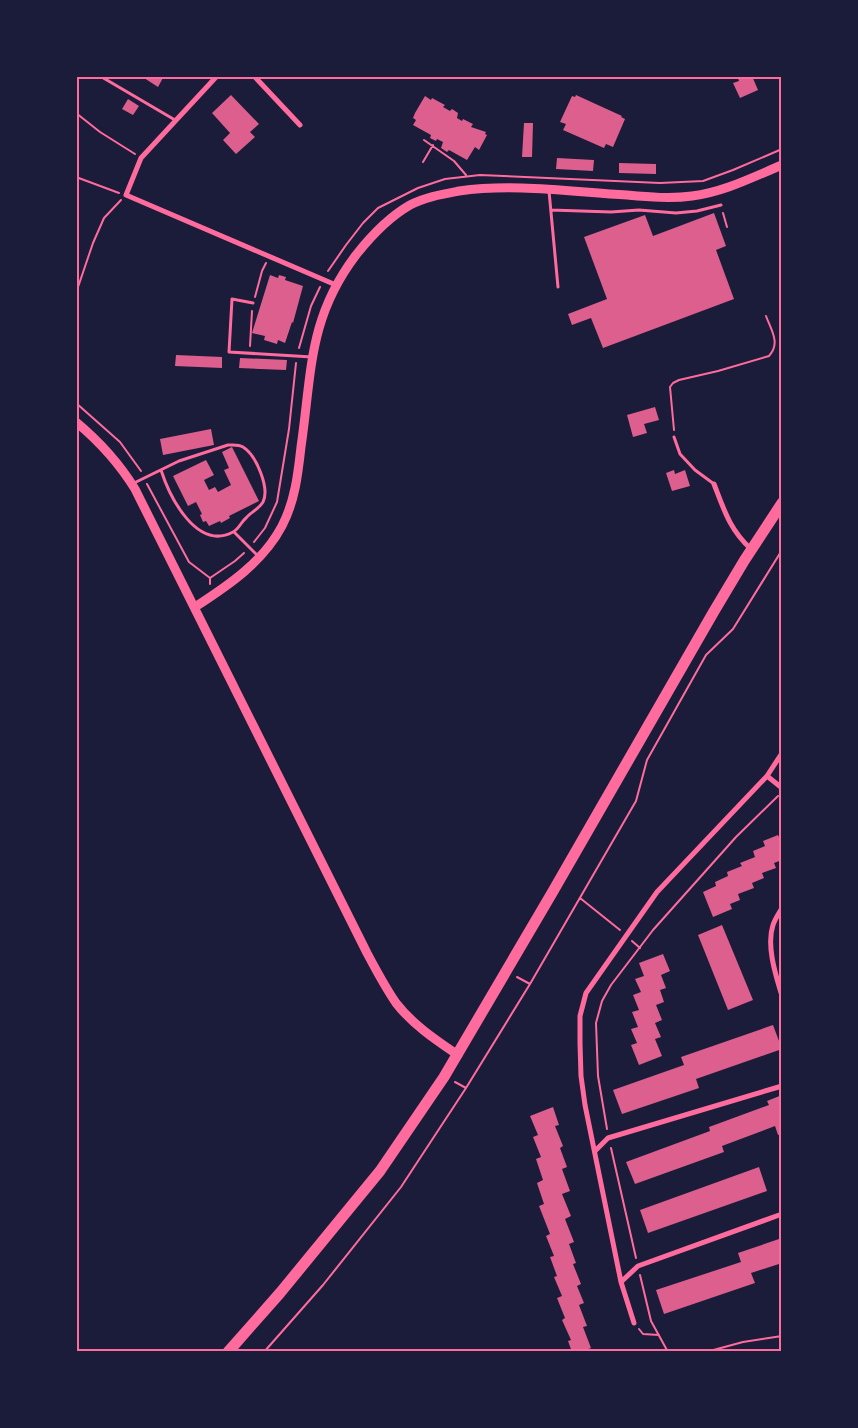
<svg xmlns="http://www.w3.org/2000/svg" width="858" height="1428" font-family="'Exo 2',sans-serif">
<style>
.building{fill:#dd5f8e}
.lines{fill:none;stroke-linecap:round;stroke-linejoin:round}
.path{stroke:#ff6b9d;stroke-width:2}
.service{stroke:#ff6b9d;stroke-width:3}
.minor{stroke:#ff6b9d;stroke-width:5}
.tertiary{stroke:#ff6b9d;stroke-width:9}
.trunk{stroke:#ff6b9d;stroke-width:11}
.neatline{fill:none;stroke:#ff6b9d;stroke-width:2}
</style>
<rect width="100%" height="100%" fill="#1b1b3a"/>
<!-- building -->
<path class="building" d="M 141,76 L 164,76 L 158,87 Z
M 743,76 L 746,78 L 752,76 L 758,90 L 740,98 L 733,83 L 739,81 L 738,78 Z
M 231,95 L 259,124 L 250,132 L 255,137 L 236,154 L 223,140 L 230,133 L 212,113 Z
M 576,95 L 622,116 L 621,117 L 625,119 L 613,147 L 606,144 L 604,148 L 563,130 L 566,124 L 560,122 L 572,96 L 575,97 Z
M 425,96 L 431,100 L 432,98 L 445,105 L 443,107 L 450,111 L 452,109 L 458,113 L 457,118 L 462,121 L 463,119 L 473,124 L 471,127 L 486,132 L 485,134 L 487,135 L 479,150 L 475,147 L 467,160 L 449,150 L 447,152 L 441,148 L 443,142 L 437,139 L 436,141 L 430,138 L 431,135 L 413,125 L 416,120 L 413,118 L 415,113 Z
M 128,99 L 139,106 L 133,115 L 122,109 Z
M 524,123 L 533,123 L 532,157 L 522,157 Z
M 557,158 L 594,160 L 593,171 L 556,169 Z
M 619,163 L 656,164 L 656,174 L 619,173 Z
M 714,213 L 726,246 L 716,250 L 734,299 L 603,348 L 591,318 L 572,325 L 568,314 L 607,299 L 584,237 L 645,215 L 653,236 Z
M 270,275 L 278,278 L 279,275 L 286,277 L 285,280 L 303,286 L 293,323 L 292,322 L 285,343 L 278,340 L 277,344 L 264,340 L 265,336 L 252,333 Z
M 176,355 L 222,357 L 222,368 L 175,366 Z
M 240,358 L 287,360 L 286,370 L 239,368 Z
M 655,407 L 659,420 L 644,424 L 647,433 L 633,437 L 627,415 Z
M 211,429 L 214,445 L 163,455 L 160,439 Z
M 232,447 L 259,501 L 229,516 L 230,518 L 221,523 L 220,521 L 209,526 L 206,521 L 203,522 L 200,515 L 202,514 L 196,502 L 188,506 L 173,476 L 206,460 L 214,475 L 204,480 L 209,490 L 215,487 L 218,492 L 231,485 L 224,470 L 229,468 L 222,452 Z
M 674,470 L 675,474 L 685,470 L 690,486 L 672,491 L 666,473 Z
M 778,835 L 782,843 L 782,860 L 774,863 L 776,868 L 762,873 L 764,878 L 752,883 L 754,888 L 738,894 L 740,900 L 730,904 L 732,909 L 713,917 L 703,892 L 716,886 L 715,882 L 728,876 L 727,872 L 742,866 L 740,863 L 755,857 L 753,851 L 765,846 L 763,841 Z
M 722,925 L 753,1000 L 728,1010 L 698,935 Z
M 663,954 L 670,971 L 661,975 L 666,988 L 660,990 L 664,1002 L 656,1005 L 662,1020 L 655,1023 L 661,1037 L 655,1039 L 662,1056 L 639,1065 L 631,1045 L 637,1043 L 631,1029 L 638,1027 L 632,1012 L 639,1010 L 633,995 L 641,992 L 635,979 L 644,976 L 639,963 Z
M 773,1025 L 782,1049 L 696,1079 L 699,1088 L 622,1114 L 613,1090 L 684,1065 L 681,1057 Z
M 782,1095 L 782,1134 L 778,1135 L 775,1126 L 722,1146 L 724,1152 L 635,1184 L 626,1162 L 710,1131 L 709,1127 L 769,1105 L 767,1101 Z
M 553,1107 L 559,1125 L 555,1126 L 563,1146 L 560,1148 L 567,1167 L 562,1169 L 570,1191 L 562,1194 L 571,1216 L 565,1219 L 574,1242 L 569,1244 L 576,1263 L 573,1264 L 581,1284 L 577,1286 L 584,1303 L 579,1305 L 587,1326 L 583,1327 L 591,1348 L 581,1352 L 572,1352 L 568,1341 L 571,1340 L 562,1320 L 565,1318 L 557,1298 L 562,1296 L 554,1277 L 557,1276 L 550,1257 L 554,1256 L 546,1236 L 550,1234 L 539,1206 L 544,1204 L 537,1183 L 543,1180 L 536,1159 L 541,1157 L 533,1137 L 538,1135 L 530,1116 Z
M 759,1167 L 767,1191 L 648,1233 L 640,1210 Z
M 782,1238 L 782,1263 L 751,1273 L 755,1283 L 664,1314 L 656,1290 L 741,1262 L 738,1253 Z"/>
<g class="lines">
<!-- path -->
<path class="path" d="M 76,113 L 100,132 L 135,154
M 424,140 L 454,161 L 466,175
M 423,162 L 433,145
M 76,177 L 119,193
M 723,213 L 727,227
M 328,271 L 346,245 L 363,223 L 378,208 L 418,188 L 445,179 L 480,175 L 660,183 L 703,181 L 733,170 L 782,149
M 76,293 L 93,243 L 104,218 L 121,200
M 255,297 L 262,271 L 266,263
M 250,346 L 252,311
M 299,348 L 311,306 L 320,287
M 76,403 L 120,442 L 141,471
M 674,430 L 670,387 L 673,383 L 679,380 L 718,371 L 769,356 C 781,343 771,330 766,316
M 147,484 L 189,562 L 210,578
M 254,542 L 265,528 L 277,502 L 289,429 L 296,363
M 210,584 L 210,578 L 235,561 L 244,553
M 580,898 L 620,930
M 632,941 L 640,948
M 517,977 L 530,984
M 455,1082 L 466,1088
M 607,1129 L 598,1076 L 596,1023 L 602,1001 L 611,985 L 653,930 L 736,837 L 778,796
M 611,1148 L 636,1258
M 640,1275 L 651,1321 L 668,1352
M 639,1329 L 643,1334 L 659,1335
M 264,1352 L 323,1285 L 401,1187 L 466,1088 L 530,984 L 636,801 L 647,760 L 706,655 L 733,629 L 782,550
M 706,1352 L 743,1342 L 782,1336"/>
<!-- service -->
<path class="service" d="M 100,76 L 175,120
M 549,191 L 558,287
M 551,210 L 611,212 L 639,210 L 676,213 L 697,211 L 721,205
M 253,303 L 232,299 L 229,352 L 312,357
M 674,437 L 680,454 L 695,470 L 714,484
M 132,484 L 179,461 L 228,445 C 233,445 238,444 243,447 C 256,455 270,488 263,502 C 259,509 251,512 246,518 C 241,522 239,529 233,532 C 197,551 170,498 161,470
M 234,532 L 258,556"/>
<!-- minor -->
<path class="minor" d="M 217,76 L 141,158 L 126,195 L 336,285
M 254,76 L 300,125
M 714,484 C 724,510 730,530 751,549
M 767,776 L 782,788
M 782,908 C 779,913 775,919 773,925 C 766,946 776,976 782,996
M 595,1151 L 608,1138 L 782,1086
M 621,1282 L 638,1266 L 782,1214
M 634,1323 L 621,1282 L 585,1105 L 581,1076 L 580,1043 L 580,1016 L 586,993 L 657,892 L 767,776 L 782,753"/>
<!-- tertiary -->
<path class="tertiary" d="M 76,422 C 100,442 119,463 135,489 L 367,953 C 376,970 385,987 396,1003 C 412,1024 436,1040 458,1055
M 195,607 C 229,585 263,562 282,526 C 295,501 298,474 301,447 C 312,372 308,318 356,255 C 371,236 389,217 410,205 C 425,197 443,194 459,191 C 514,183 573,192 627,195 C 649,197 671,199 692,196 C 724,192 753,177 782,165"/>
<!-- trunk -->
<path class="trunk" d="M 228,1352 L 280,1293 L 380,1171 L 444,1077 L 552,893 L 713,613 L 744,561 L 782,503"/>
</g>
<!-- border -->
<rect width="858" height="1428" fill="none" stroke="#1b1b3a" stroke-width="155"/>
<rect x="78" y="78" width="702" height="1272" class="neatline"/>
</svg>
